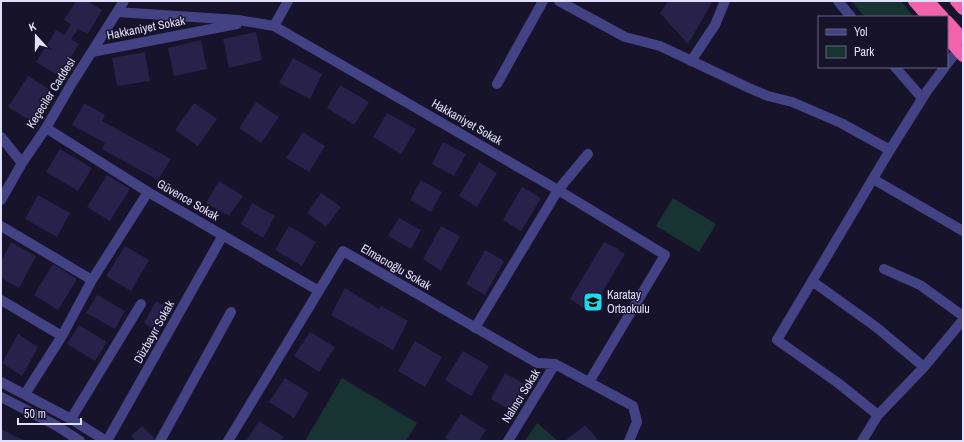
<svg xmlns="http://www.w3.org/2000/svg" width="964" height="442" font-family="'Archivo Narrow',sans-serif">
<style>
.green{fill:#173432}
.building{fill:#28214a}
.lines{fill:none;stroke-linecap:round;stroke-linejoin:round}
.minor{stroke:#434285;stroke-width:10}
.highway{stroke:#f363ab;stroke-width:12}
.labels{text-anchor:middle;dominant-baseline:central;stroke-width:3;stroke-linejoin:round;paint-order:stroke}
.street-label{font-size:12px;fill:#e2dffc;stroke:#17132a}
.poi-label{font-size:12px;fill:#e2dffc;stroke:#17132a;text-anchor:start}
</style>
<rect width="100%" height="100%" fill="#17132a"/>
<!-- green -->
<path class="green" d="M 851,1 L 901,1 L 914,17 L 865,17 Z
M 673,198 L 716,224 L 699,252 L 656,226 Z
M 342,378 L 417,423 L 406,441 L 305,441 Z
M 537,423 L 558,441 L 559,441 L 525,441 Z"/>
<!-- building -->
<path class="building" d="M 76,1 L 87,1 L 102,10 L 88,34 L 78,29 L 71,39 L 79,44 L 59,76 L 36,62 L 56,30 L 64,35 L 71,24 L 64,20 Z
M 668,1 L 713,1 L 688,44 L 660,13 Z
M 256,32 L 262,60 L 229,68 L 223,39 Z
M 201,40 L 207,69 L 174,76 L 168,48 Z
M 145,52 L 150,81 L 117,86 L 112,58 Z
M 293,58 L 322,74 L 310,99 L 279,83 Z
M 28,76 L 50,90 L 31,121 L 8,107 Z
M 340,85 L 369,102 L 354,125 L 327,108 Z
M 256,102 L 279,117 L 261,143 L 239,128 Z
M 84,103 L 105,115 L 102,121 L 171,159 L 158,180 L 102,149 L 105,143 L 72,125 Z
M 194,103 L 217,119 L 198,146 L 175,130 Z
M 387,113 L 416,129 L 401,154 L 373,137 Z
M 303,132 L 325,146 L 309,172 L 286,158 Z
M 443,142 L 466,154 L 454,176 L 432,164 Z
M 60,149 L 92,168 L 78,191 L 46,172 Z
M 479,162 L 497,173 L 477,207 L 459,196 Z
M 107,175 L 130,189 L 110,221 L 87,207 Z
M 421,180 L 442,192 L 431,212 L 410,200 Z
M 219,181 L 243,196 L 229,216 L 206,203 Z
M 522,187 L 541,198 L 521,231 L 503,220 Z
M 321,193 L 341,207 L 326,227 L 307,213 Z
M 38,195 L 70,213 L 57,237 L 25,219 Z
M 252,203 L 275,216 L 263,238 L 241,224 Z
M 399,218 L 421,230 L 411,249 L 388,236 Z
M 289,226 L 316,242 L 302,266 L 275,250 Z
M 441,226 L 460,236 L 441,271 L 423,259 Z
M 11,242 L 36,256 L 19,288 L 1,278 L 1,262 Z
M 604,242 L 619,249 L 618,250 L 625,254 L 591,311 L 584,306 L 583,308 L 570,299 Z
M 125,246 L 149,260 L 131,291 L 106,276 Z
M 485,250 L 504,261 L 485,295 L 466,284 Z
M 53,264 L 77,279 L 58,310 L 34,295 Z
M 345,288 L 379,309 L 381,306 L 408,321 L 393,350 L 331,315 Z
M 97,295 L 125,311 L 115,329 L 86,313 Z
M 156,301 L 172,309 L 158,332 L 144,323 Z
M 79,325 L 107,342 L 95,361 L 67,344 Z
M 310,332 L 335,347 L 319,372 L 294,356 Z
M 18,334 L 38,347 L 22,376 L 2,363 Z
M 415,341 L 442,357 L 425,387 L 398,371 Z
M 463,351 L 489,366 L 471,396 L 445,380 Z
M 505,373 L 531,388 L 515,413 L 491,399 Z
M 285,378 L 309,393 L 294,418 L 269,402 Z
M 461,414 L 486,430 L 479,441 L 450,441 L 445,438 Z
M 259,421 L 284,437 L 281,441 L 246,441 Z
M 585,425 L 599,441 L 565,441 Z
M 142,426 L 154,438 L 154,441 L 136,441 L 131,436 Z
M 1,429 L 25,441 L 1,441 Z"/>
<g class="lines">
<!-- minor -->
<path class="minor" d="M 559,1 L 625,37 L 660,46 L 749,88 L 768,96 L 792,102 L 841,123 L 890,150
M 838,1 L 851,17
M 117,12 L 238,20 L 274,26 L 558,190 L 665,255 L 589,382
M 274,26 L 288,1
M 92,52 L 237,24
M 691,61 L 715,25 L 725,1
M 947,64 L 958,50
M 895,67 L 922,98
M 497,84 L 543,1
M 46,128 L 148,192 L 319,291
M 1,137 L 22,163
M 873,179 L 963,231
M 1,200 L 22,163 L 46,128 L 72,83 L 124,1
M 1,226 L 92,280
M 884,269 L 920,285 L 963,316
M 812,281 L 876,327 L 924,367
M 1,300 L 62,336
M 475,328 L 558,190 L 588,154
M 1,382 L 71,419 L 106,441
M 25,394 L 62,336 L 92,280 L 148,192
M 1,397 L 57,426 L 80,441
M 878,415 L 838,383 L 777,340 L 890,150 L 927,91 L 945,67
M 71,419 L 141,304
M 107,441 L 223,235
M 160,441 L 231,312
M 228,441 L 343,251 L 537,363 L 555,364 L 633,406 L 637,422 L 629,441
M 508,441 L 555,364
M 862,441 L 878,415 L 924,367 L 963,320"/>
<!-- highway -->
<path class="highway" d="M 914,1 L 928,17
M 928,1 L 943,17
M 956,1 L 963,9
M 947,21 L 963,39
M 947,38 L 963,56"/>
</g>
<!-- icons -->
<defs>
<symbol id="school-square" viewBox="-11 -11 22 22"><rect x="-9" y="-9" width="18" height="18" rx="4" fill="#1adced" stroke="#17132a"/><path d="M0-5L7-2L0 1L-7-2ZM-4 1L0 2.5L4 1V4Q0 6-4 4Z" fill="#111"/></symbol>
</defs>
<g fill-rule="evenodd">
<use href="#school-square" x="582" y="291" width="22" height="22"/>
</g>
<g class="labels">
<!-- street labels -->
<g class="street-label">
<text transform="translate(146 28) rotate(-11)">Hakkaniyet Sokak</text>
<text transform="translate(51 93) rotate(-58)">Keçeciler Caddesi</text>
<text transform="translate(467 122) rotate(30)">Hakkaniyet Sokak</text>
<text transform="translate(188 200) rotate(30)">Güvence Sokak</text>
<text transform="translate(396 267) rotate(30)">Elmacıoğlu Sokak</text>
<text transform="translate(154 332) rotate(-61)">Düzbayır Sokak</text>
<text transform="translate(521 396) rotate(-58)">Nalıncı Sokak</text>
</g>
<!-- poi labels -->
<g class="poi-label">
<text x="607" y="295">Karatay<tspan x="607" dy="14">Ortaokulu</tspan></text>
</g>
</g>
<!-- border -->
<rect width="964" height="442" fill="none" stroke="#e2dffc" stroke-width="4"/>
<!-- legend -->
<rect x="818" y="16" width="130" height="52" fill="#17132a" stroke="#68657e"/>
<rect x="826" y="29" width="20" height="6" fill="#434285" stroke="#68657e"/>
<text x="854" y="36" font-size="12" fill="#e2dffc">Yol</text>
<rect x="826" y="46" width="20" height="12" fill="#173432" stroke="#68657e"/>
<text x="854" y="56" font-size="12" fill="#e2dffc">Park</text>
<!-- north arrow -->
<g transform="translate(36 36) rotate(339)" stroke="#17132a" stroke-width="3" paint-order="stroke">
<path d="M0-3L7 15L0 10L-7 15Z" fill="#e2dffc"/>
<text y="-6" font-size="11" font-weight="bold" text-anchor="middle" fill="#e2dffc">K</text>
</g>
<!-- scale -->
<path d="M18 418v6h63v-6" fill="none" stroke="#e2dffc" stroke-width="2"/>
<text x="24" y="418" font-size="12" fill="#e2dffc" stroke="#17132a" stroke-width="3" paint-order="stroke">50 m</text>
</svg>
